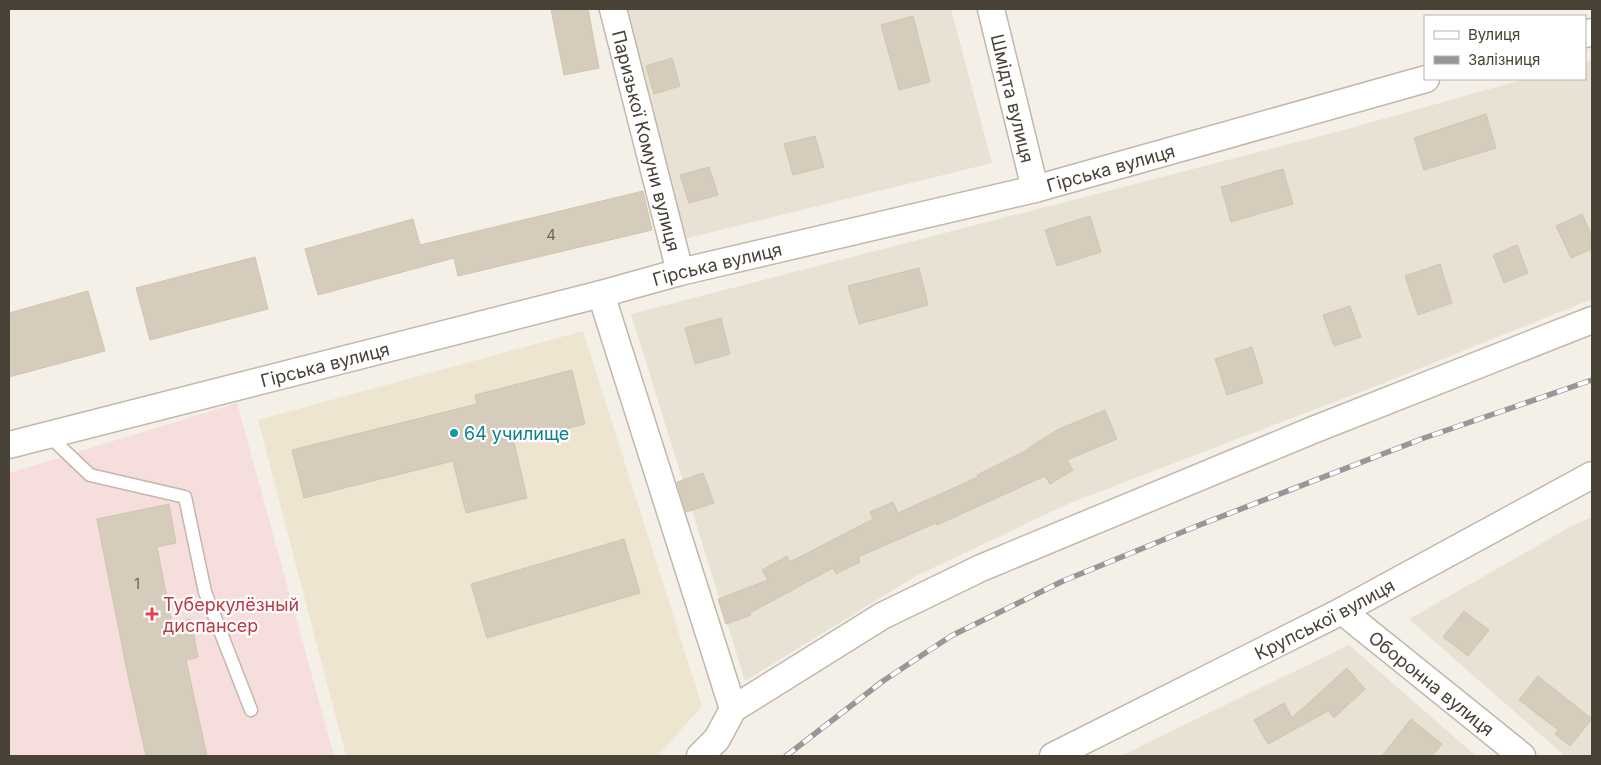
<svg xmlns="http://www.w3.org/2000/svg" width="1601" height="765" font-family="Inter,sans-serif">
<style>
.residential{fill:#e8e2d5}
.education{fill:#eee5d1}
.medical{fill:#f5dedb}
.building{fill:#d6ccbc;stroke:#d1c4af}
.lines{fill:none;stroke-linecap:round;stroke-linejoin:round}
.lane-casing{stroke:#c0b8aa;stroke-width:15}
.street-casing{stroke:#c0b8aa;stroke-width:29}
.lane{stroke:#fff;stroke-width:12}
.street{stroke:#fff;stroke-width:26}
.rail-casing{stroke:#979797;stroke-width:5.5}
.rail{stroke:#fff;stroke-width:4;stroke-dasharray:11;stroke-linecap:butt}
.culture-dot{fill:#0f9aa8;stroke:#fff;stroke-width:2}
.health-dot{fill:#e0444e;stroke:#fff;stroke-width:2}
.labels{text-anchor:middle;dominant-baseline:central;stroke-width:4.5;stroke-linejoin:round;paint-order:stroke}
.number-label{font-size:15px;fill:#6c6458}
.street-label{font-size:18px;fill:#484136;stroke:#fff}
.culture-label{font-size:18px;fill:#0d838f;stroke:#fff;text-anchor:start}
.health-label{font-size:18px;fill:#be3a42;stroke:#fff;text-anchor:start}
</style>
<rect width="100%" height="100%" fill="#f4f0e8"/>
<!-- residential -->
<path class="residential" d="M 627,9 L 951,9 L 992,163 L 684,239 Z
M 1592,60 L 1592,299 L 1376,386 L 1070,503 L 916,576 L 745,681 L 631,314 L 1340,131 L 1525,79 L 1585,79 L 1585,62 Z
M 1592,517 L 1592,756 L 1565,756 L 1409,619 L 1570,527 Z
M 1349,645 L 1476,756 L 1122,756 L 1147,743 Z"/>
<!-- education -->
<path class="education" d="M 583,331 L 702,706 L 658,756 L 346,756 L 258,420 Z"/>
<!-- medical -->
<path class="medical" d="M 237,403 L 334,756 L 9,756 L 9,473 Z"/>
<!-- building -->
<path class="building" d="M 551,9 L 588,9 L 599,68 L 564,75 Z
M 913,16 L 930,82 L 899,90 L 881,25 Z
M 672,58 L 680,86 L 654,94 L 646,66 Z
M 1486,114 L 1496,148 L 1424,170 L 1414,138 Z
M 815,136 L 824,167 L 793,175 L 784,144 Z
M 709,167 L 718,195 L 689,203 L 680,175 Z
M 1283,169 L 1293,204 L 1231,222 L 1221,187 Z
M 643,191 L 652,230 L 458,276 L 454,258 L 318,295 L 305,249 L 413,219 L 420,245 Z
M 1582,214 L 1592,236 L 1592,249 L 1571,258 L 1556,226 Z
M 1090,216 L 1101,252 L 1057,266 L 1045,230 Z
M 1517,245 L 1528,273 L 1504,283 L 1493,255 Z
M 255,257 L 268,309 L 150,340 L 136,288 Z
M 1440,264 L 1452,303 L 1418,315 L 1405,276 Z
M 919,268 L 928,305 L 859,324 L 848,286 Z
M 88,291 L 105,351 L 9,377 L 9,313 Z
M 1350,306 L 1361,337 L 1334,346 L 1323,315 Z
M 721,318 L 730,354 L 695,364 L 685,328 Z
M 1252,347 L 1263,383 L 1227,395 L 1215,359 Z
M 572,370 L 585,424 L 514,442 L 527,498 L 466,513 L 453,461 L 304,498 L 292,450 L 477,404 L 475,395 Z
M 1105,410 L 1117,439 L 1067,460 L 1073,470 L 1050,484 L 1045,476 L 937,525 L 936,523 L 858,557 L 860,562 L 836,574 L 833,568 L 750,613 L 751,615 L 726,624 L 718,599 L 768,580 L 762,570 L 787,556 L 790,562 L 873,519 L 870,512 L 893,502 L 898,513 L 978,477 L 977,475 L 1029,449 L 1028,448 L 1059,429 Z
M 703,473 L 714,503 L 686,512 L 677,482 Z
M 169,504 L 176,543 L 157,547 L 172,623 L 191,619 L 198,657 L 186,660 L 207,756 L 146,756 L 127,671 L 97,519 Z
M 624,539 L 640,593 L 487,638 L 471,584 Z
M 1464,611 L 1489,630 L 1468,656 L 1443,637 Z
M 1347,668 L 1365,689 L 1334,718 L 1328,711 L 1268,744 L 1254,720 L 1284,703 L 1292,718 Z
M 1538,676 L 1592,719 L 1570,746 L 1555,734 L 1558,730 L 1519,700 Z
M 1411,719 L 1442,744 L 1432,756 L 1382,756 Z"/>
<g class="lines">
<defs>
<path id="lane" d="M 48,435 L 90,475 L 185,497 L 205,592 L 251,710"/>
<g id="street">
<path id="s1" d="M 613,9 L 680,272"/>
<path id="s2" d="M 991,9 L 1035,189"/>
<path d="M 1585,34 L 1592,32"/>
<path d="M 601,294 L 733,709"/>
<path id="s3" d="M 9,445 L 601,294 L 680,272 L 1035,189 L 1426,79"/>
<path id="s4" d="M 1342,611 L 1522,756"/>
<path d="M 700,756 L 717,739 L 733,709 L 882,616 L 981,568 L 1313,430 L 1592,320"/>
<path id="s5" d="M 1053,756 L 1342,611 L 1592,475"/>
</g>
</defs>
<!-- lane casing -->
<use href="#lane" class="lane-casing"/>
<!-- street casing -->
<use href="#street" class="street-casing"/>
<!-- lane -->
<use href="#lane" class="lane"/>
<!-- street -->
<use href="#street" class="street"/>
<defs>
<path id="rail" d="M 786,756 L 883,681 L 951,636 L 1063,581 L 1197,526 L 1424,438 L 1592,380"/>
</defs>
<!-- rail casing -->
<use href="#rail" class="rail-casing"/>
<!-- rail -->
<use href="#rail" class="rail"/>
</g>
<!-- markers -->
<circle class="culture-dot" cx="454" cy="433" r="5"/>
<path class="health-dot" d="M149.5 606.5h5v5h5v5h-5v5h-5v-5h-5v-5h5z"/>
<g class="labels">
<!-- number labels -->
<g class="number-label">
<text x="551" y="234">4</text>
<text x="137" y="583">1</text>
</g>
<!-- street labels -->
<g class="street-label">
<text stroke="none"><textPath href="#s2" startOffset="92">Шмідта вулиця</textPath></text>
<text stroke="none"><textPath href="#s1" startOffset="136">Паризької Комуни вулиця</textPath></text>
<text stroke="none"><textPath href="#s3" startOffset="1136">Гірська вулиця</textPath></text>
<text stroke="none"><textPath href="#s3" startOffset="731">Гірська вулиця</textPath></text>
<text stroke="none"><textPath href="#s3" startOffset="326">Гірська вулиця</textPath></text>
<text stroke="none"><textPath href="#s5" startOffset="304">Крупської вулиця</textPath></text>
<text stroke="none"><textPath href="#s4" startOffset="115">Оборонна вулиця</textPath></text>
</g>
<!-- culture labels -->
<g class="culture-label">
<text x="464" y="433">64 училище</text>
</g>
<!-- health labels -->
<g class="health-label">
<text x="163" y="604">Туберкулёзный<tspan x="163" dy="21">диспансер</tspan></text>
</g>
</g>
<!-- border -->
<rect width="1601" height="765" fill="none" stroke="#484136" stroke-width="20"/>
<!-- legend -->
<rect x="1424" y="15" width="162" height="65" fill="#ffffff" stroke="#b6b3af"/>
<rect x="1434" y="31" width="25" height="8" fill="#ffffff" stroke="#b6b3af"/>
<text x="1468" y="40" font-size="15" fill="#484136">Вулиця</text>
<rect x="1434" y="56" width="25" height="8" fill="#979797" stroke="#b6b3af"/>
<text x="1468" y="65" font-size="15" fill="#484136">Залізниця</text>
</svg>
